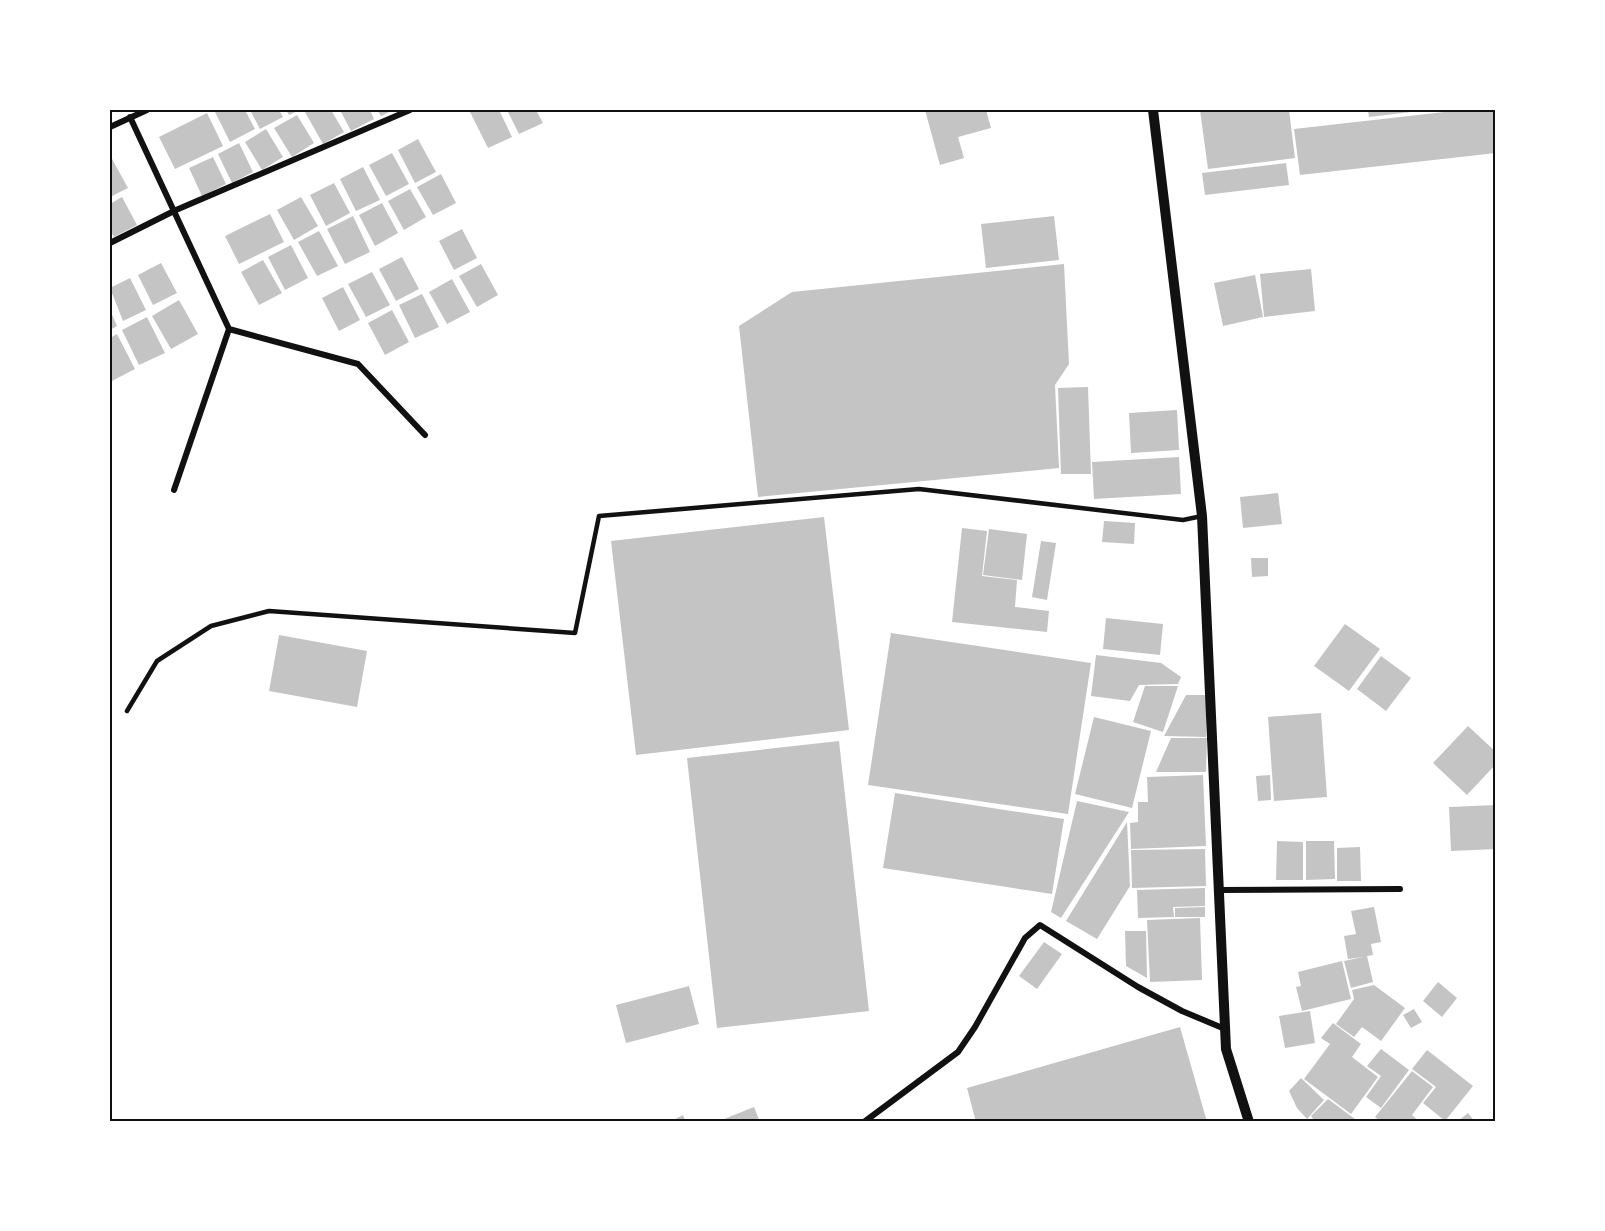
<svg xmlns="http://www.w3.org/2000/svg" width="1605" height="1231" font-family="Helvetica,sans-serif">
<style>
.building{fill:#c4c4c4}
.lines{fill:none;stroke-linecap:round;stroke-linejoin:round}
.service{stroke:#111;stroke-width:4.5}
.minor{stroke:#111;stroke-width:6}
.tertiary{stroke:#111;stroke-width:10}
.neatline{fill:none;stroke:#111;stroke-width:2}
</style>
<rect width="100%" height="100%" fill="#fff"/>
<!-- building -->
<path class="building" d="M 214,110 L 245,110 L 255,129 L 230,142 Z
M 250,110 L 279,110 L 283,117 L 260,129 Z
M 286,110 L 300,110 L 289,115 Z
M 310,110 L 331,110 L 344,132 L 323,144 L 305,112 Z
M 340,110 L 370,110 L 374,119 L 351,131 Z
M 377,110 L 393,110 L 381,116 Z
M 469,110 L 499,110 L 512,137 L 488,148 Z
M 507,110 L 536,110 L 543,123 L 519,134 Z
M 925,110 L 986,110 L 991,128 L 958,137 L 964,158 L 940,165 Z
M 1200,110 L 1289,110 L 1295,158 L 1208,169 Z
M 1368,110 L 1419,110 L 1419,111 L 1369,117 Z
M 1462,110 L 1496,110 L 1496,153 L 1300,175 L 1294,129 Z
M 207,113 L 223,146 L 175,169 L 159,137 Z
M 297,115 L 314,143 L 292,157 L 274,128 Z
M 266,129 L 283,157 L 262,170 L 245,142 Z
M 418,139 L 436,172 L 415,183 L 398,150 Z
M 239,143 L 253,172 L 232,183 L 218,154 Z
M 392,153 L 409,184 L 386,196 L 369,165 Z
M 111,157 L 128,188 L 110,197 L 110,158 Z
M 213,157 L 226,184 L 202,196 L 189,168 Z
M 1286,163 L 1289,185 L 1205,195 L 1202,173 Z
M 363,167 L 380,200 L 356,211 L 340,179 Z
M 441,174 L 456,203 L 433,215 L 417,187 Z
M 334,183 L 350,213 L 326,226 L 310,195 Z
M 410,189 L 426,217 L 404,230 L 388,201 Z
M 122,197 L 137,225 L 114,237 L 110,230 L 110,204 Z
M 301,197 L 318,226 L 294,240 L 277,210 Z
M 382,203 L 398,233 L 375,246 L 359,215 Z
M 270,214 L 284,242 L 239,264 L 225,236 Z
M 353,216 L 370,252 L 345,264 L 327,229 Z
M 1054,216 L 1059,260 L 986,268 L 981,224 Z
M 462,229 L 477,258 L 454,270 L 439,241 Z
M 319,231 L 338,266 L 317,276 L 298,242 Z
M 291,245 L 308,278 L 285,290 L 268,257 Z
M 402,257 L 419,289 L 396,301 L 379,269 Z
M 263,260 L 282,293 L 259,305 L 241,272 Z
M 161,263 L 177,293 L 153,305 L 138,275 Z
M 481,264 L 498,295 L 477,307 L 459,276 Z
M 1064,264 L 1069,364 L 1055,385 L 1059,468 L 758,497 L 739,326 L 792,292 Z
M 1311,269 L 1315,311 L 1264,317 L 1260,274 Z
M 372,272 L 390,305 L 366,317 L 348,284 Z
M 1255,275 L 1263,317 L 1223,326 L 1214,283 Z
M 130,278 L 146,310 L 123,321 L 110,288 Z
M 452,279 L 470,312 L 447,324 L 429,292 Z
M 343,287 L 360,320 L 339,331 L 322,298 Z
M 422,294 L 439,327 L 415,338 L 399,305 Z
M 179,300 L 198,334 L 171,349 L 152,316 Z
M 110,310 L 117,326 L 110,330 Z
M 392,310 L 409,342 L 385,355 L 368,323 Z
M 147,317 L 165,353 L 139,365 L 122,330 Z
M 117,334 L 135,369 L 112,381 L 110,376 L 110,338 Z
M 1088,387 L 1091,474 L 1061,474 L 1058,388 Z
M 1177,410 L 1179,450 L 1131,453 L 1129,413 Z
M 1179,457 L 1181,494 L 1094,499 L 1092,462 Z
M 1278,493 L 1282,524 L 1243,528 L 1240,497 Z
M 824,517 L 849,730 L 636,755 L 611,541 Z
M 1104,521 L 1135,523 L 1134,544 L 1102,542 Z
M 962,528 L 987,531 L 982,576 L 1017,580 L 1015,607 L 1049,611 L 1047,632 L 952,622 Z
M 989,529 L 1027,534 L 1022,580 L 983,575 Z
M 1041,541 L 1056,543 L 1047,600 L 1032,597 Z
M 1251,558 L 1268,558 L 1268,576 L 1252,577 Z
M 1106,618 L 1163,624 L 1160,655 L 1103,649 Z
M 1345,624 L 1380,649 L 1349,691 L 1314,666 Z
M 891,633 L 1091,663 L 1068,814 L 868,785 Z
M 279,635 L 367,651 L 357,707 L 269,691 Z
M 1096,655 L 1161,663 L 1181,677 L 1178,684 L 1139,685 L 1130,701 L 1091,696 Z
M 1381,656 L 1411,678 L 1386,711 L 1357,689 Z
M 1145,686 L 1178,686 L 1163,732 L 1133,722 Z
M 1186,695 L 1207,695 L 1206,737 L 1164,736 Z
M 1321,713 L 1327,797 L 1274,801 L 1268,717 Z
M 1094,717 L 1151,731 L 1132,808 L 1075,794 Z
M 1468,726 L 1496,752 L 1496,764 L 1467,795 L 1433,763 Z
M 1171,738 L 1207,738 L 1206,772 L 1156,772 Z
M 839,741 L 869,1011 L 717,1028 L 687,758 Z
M 1203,775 L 1206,846 L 1131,849 L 1130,823 L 1138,822 L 1138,802 L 1148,802 L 1147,777 Z
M 1270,775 L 1271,800 L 1258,801 L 1256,776 Z
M 895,793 L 1064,819 L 1052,894 L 883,868 Z
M 1077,801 L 1129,812 L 1061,918 L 1051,912 Z
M 1496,805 L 1496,849 L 1451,851 L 1449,807 Z
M 1127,822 L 1130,886 L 1097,939 L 1066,921 Z
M 1277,841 L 1303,842 L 1303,880 L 1276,880 Z
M 1306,841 L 1334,841 L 1335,879 L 1306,880 Z
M 1360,847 L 1361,881 L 1337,881 L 1337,848 Z
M 1205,849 L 1206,886 L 1132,888 L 1131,850 Z
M 1205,888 L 1205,906 L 1173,907 L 1174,917 L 1138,918 L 1137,890 Z
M 1205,907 L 1205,917 L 1175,917 L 1175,908 Z
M 1374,907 L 1381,942 L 1371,944 L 1373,955 L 1367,956 L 1373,982 L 1351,988 L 1344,961 L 1363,957 L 1348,959 L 1344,936 L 1356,934 L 1351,911 Z
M 1200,918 L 1202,980 L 1150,982 L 1147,920 Z
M 1125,931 L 1146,931 L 1147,978 L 1126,966 Z
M 1044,942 L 1062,954 L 1037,989 L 1019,976 Z
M 1342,961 L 1351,999 L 1302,1011 L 1296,987 L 1301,986 L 1298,972 Z
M 1438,982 L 1457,998 L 1442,1017 L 1423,1001 Z
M 1374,985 L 1405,1008 L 1381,1041 L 1362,1027 L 1354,1037 L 1336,1024 L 1354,999 L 1352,990 Z
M 689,986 L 699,1024 L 626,1043 L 616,1005 Z
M 1414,1009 L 1422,1022 L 1411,1028 L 1403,1015 Z
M 1310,1011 L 1315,1043 L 1285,1048 L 1279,1016 Z
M 1333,1023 L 1361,1044 L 1352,1057 L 1378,1077 L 1351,1114 L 1304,1079 L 1330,1044 L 1321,1038 Z
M 1180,1027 L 1207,1122 L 976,1122 L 967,1088 Z
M 1381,1049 L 1409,1070 L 1381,1108 L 1366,1097 L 1381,1076 L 1367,1066 Z
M 1427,1050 L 1473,1086 L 1445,1121 L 1423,1103 L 1436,1087 L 1412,1069 Z
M 1412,1071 L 1433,1087 L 1412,1115 L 1420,1122 L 1381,1122 L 1375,1117 Z
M 1301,1078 L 1324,1100 L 1307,1119 L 1297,1108 L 1289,1091 Z
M 1328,1099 L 1359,1122 L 1315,1122 L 1311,1116 Z
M 754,1107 L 760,1122 L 719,1122 L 719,1121 Z
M 1468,1113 L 1475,1122 L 1457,1122 Z
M 683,1115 L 686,1122 L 669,1122 Z"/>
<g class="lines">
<!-- service -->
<path class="service" d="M 127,711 L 157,661 L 211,626 L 269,611 L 575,633 L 599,516 L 919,489 L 1183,520 L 1202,516"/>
<!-- minor -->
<path class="minor" d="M 130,117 L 229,329 L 358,364 L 425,435
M 110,127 L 147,110
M 110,243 L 176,210 L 410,110
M 174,490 L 229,329
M 1219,890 L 1400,889
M 864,1122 L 958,1052 L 975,1027 L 1025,938 L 1040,925 L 1138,987 L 1182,1011 L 1225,1029"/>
<!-- tertiary -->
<path class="tertiary" d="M 1153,110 L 1202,516 L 1226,1049 L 1249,1122"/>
</g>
<!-- border -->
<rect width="1605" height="1231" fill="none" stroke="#ffffff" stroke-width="222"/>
<rect x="111" y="111" width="1383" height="1009" class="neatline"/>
</svg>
